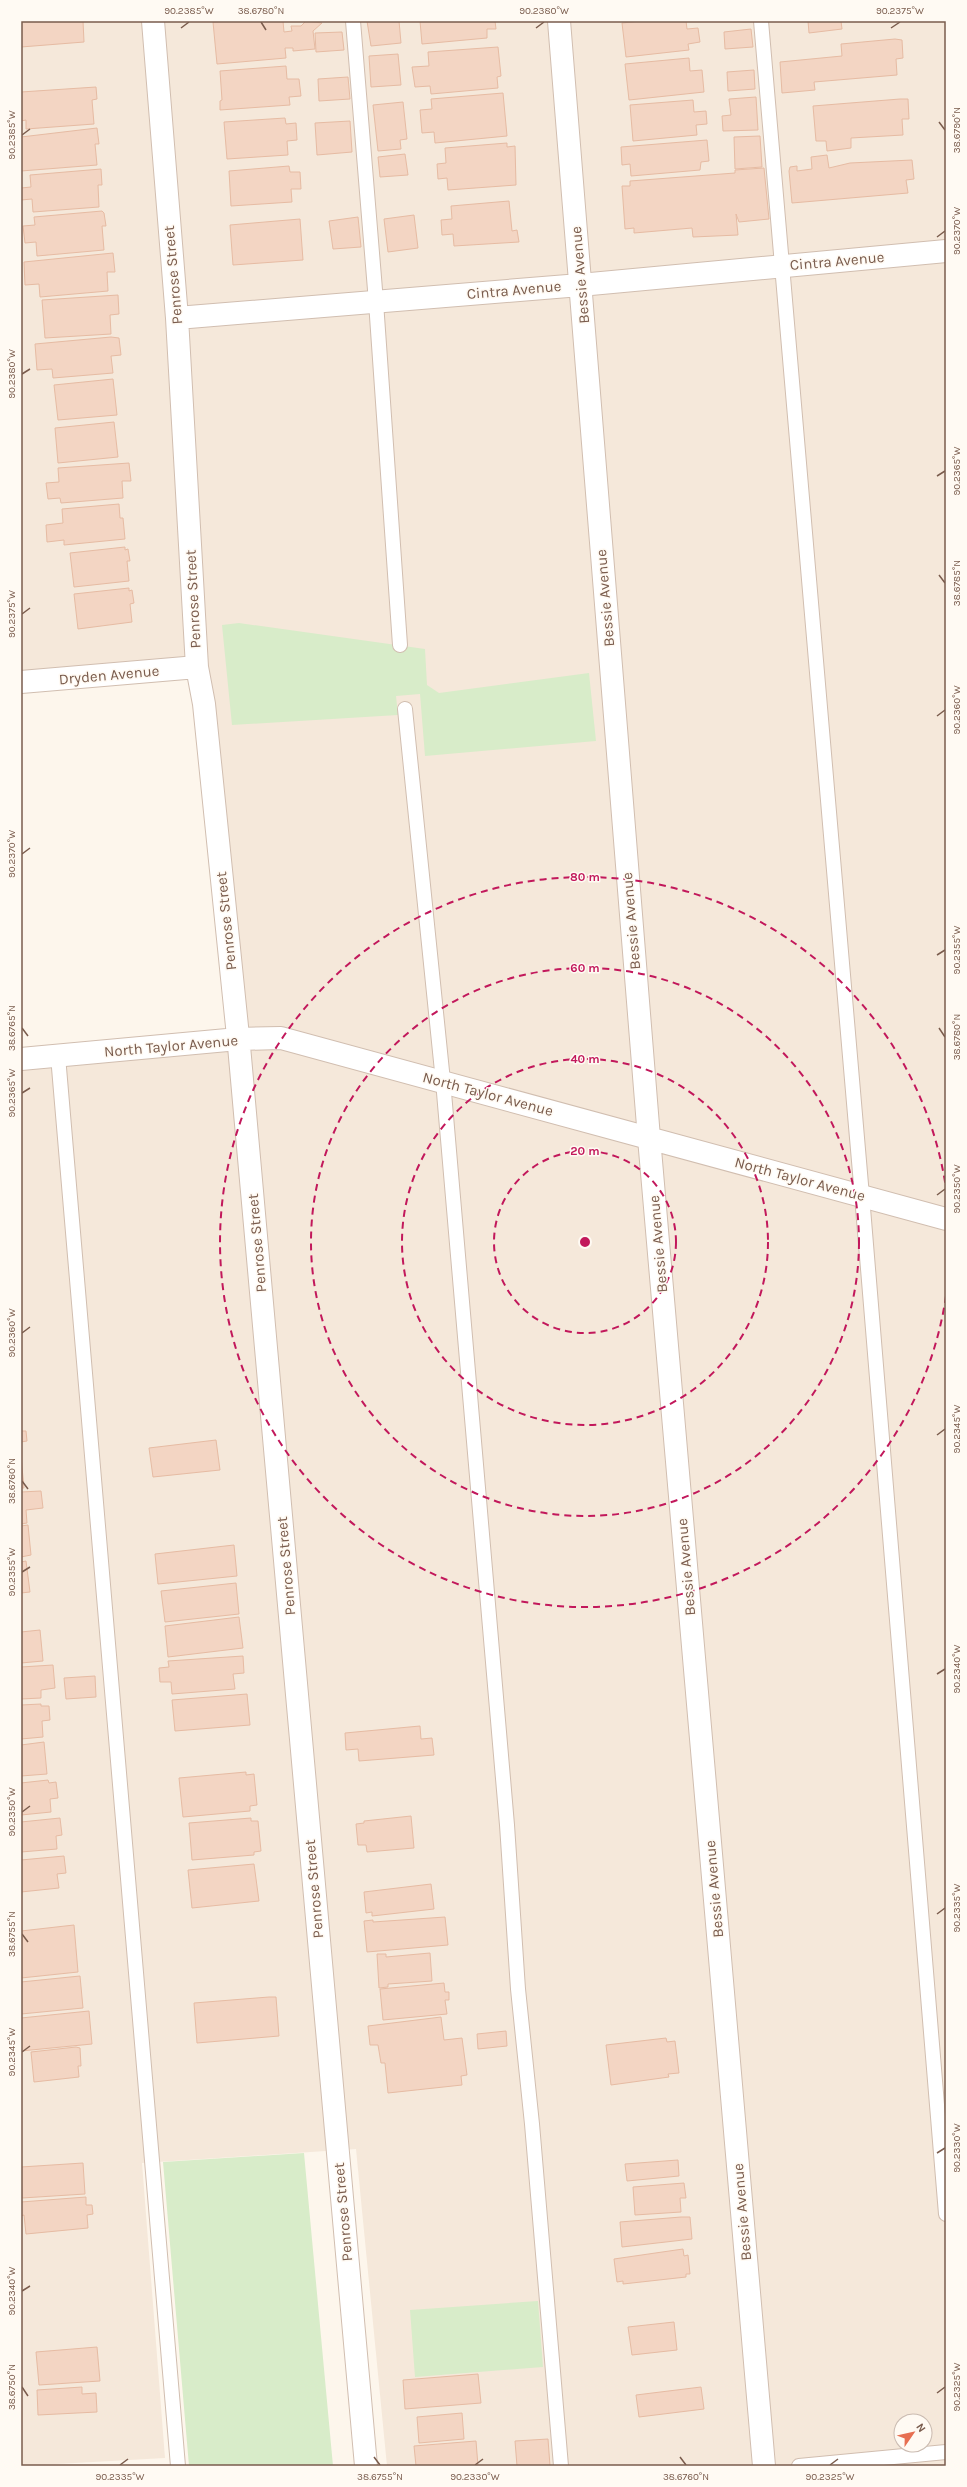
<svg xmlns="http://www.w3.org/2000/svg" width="967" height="2487" font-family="Karla,sans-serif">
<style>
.residential{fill:#f5e8da;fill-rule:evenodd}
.green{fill:#d8ecc9}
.building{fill:#f3d5c3;stroke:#e6bba3}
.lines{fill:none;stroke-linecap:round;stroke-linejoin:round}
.lane-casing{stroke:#d1beb0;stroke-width:16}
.street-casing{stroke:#d1beb0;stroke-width:24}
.lane{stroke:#fff;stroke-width:14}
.street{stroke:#fff;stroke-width:22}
.ticks{fill:none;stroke:#7a5c4d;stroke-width:1.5}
.ring{fill:none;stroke:#c2185b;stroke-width:2;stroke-dasharray:7 5}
.labels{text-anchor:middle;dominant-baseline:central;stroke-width:3;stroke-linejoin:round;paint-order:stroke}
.street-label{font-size:15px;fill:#7a5c4d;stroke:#fffaf3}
.centre{fill:#c2185b;stroke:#fffaf3;stroke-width:2}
.ring-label{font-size:12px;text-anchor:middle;font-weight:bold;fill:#c2185b;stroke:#fffaf3;stroke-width:3;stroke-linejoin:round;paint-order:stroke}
.neatline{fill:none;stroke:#7a5c4d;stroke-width:1.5}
.ticks-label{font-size:10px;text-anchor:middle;fill:#7a5c4d}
</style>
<rect width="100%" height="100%" fill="#fdf6ec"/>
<!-- residential -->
<path class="residential" d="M 21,21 L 946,21 L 946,2466 L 387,2466 L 356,2149 L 142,2163 L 165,2458 L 21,2466 L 21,1059 L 238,1039 L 197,668 L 21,682 ZM 901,2421 L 925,2421 L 925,2445 L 901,2445 Z"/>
<!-- green -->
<path class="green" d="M 239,623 L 425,649 L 427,685 L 439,693 L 589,673 L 596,741 L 425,756 L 420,694 L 396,696 L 398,715 L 232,725 L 222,625 Z
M 304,2153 L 333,2466 L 189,2466 L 163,2162 Z
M 538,2301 L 543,2367 L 415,2377 L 410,2310 Z"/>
<!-- building -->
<path class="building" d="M 21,21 L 83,21 L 84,42 L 21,47 Z
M 230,21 L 283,21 L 284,32 L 292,31 L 291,26 L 301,26 L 306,21 L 322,23 L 313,31 L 315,49 L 293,51 L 293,48 L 285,48 L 286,58 L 217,64 L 213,22 Z
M 367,21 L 399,21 L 401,43 L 371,46 Z
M 420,21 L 495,21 L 496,29 L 487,29 L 487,38 L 422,44 Z
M 641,21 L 686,21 L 687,29 L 698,28 L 700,42 L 688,44 L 689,50 L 626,57 L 622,23 Z
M 808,21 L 841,21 L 842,29 L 809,33 Z
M 751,29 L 753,47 L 725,49 L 724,32 Z
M 342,32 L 344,50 L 316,52 L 315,33 Z
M 895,39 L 902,40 L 903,58 L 896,59 L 897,75 L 814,82 L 815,90 L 782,93 L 780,62 L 842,56 L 841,44 Z
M 498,47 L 501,76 L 497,77 L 498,88 L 431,94 L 430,86 L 415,87 L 412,67 L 429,66 L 428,52 Z
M 398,54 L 401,85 L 371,87 L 369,56 Z
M 689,58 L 690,71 L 702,70 L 704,92 L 629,100 L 625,64 Z
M 286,66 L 287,79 L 299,79 L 301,96 L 289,97 L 290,105 L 220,110 L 220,101 L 222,100 L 220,71 Z
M 754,70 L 755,89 L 728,91 L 727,72 Z
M 348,77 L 350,99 L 319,101 L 318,79 Z
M 96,87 L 97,99 L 92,100 L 94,124 L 26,129 L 26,120 L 21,121 L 21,92 Z
M 503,93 L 507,136 L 435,143 L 434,132 L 422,133 L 420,110 L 432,109 L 431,99 Z
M 756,97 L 758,130 L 723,131 L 722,116 L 731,115 L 729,99 Z
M 900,99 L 908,99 L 909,119 L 902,119 L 903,135 L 851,138 L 851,148 L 827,151 L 826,141 L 816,141 L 813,106 Z
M 693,100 L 694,112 L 706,111 L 707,124 L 696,125 L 697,135 L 633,141 L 630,105 Z
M 403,102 L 407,139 L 400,140 L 401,149 L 378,151 L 373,105 Z
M 285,118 L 286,124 L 296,123 L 297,140 L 287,141 L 288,155 L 227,159 L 224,122 Z
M 350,121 L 352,152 L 317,155 L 315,123 Z
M 97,128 L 99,144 L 95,144 L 97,165 L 21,171 L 21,137 Z
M 760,136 L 762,167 L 735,169 L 734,137 Z
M 707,140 L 709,161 L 701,162 L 700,170 L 631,176 L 630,164 L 622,165 L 621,147 Z
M 507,143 L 507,147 L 515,146 L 516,185 L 448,190 L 447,178 L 438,179 L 437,164 L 446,163 L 445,148 Z
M 405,154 L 408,175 L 380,177 L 378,157 Z
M 827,155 L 829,168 L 850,163 L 912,160 L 914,179 L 906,180 L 908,193 L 792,203 L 789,171 L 790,167 L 797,166 L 797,171 L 812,169 L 811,157 Z
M 289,166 L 290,172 L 300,172 L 301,189 L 291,189 L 292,202 L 231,206 L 229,171 Z
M 764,168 L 769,219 L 739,222 L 736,214 L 738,235 L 693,237 L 692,228 L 634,233 L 634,228 L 625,229 L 622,186 L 630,186 L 630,181 L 735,173 L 735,170 Z
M 101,169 L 102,185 L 98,185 L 99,207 L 33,212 L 32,199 L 21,200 L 21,188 L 31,187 L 30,175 Z
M 509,201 L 512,231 L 517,230 L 519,242 L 454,246 L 453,234 L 442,235 L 441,220 L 452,219 L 451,206 Z
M 102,211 L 104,213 L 106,226 L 102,226 L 104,250 L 37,256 L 36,242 L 25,243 L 23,226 L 35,225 L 34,217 Z
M 414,215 L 418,248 L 388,252 L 384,219 Z
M 358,217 L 361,247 L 333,249 L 329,221 Z
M 300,219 L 303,260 L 233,265 L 230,225 Z
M 113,253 L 115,272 L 107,272 L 108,291 L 40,297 L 39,284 L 25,285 L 24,262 Z
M 118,295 L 119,314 L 110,315 L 111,334 L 45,338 L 42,300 Z
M 111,337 L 119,338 L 121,355 L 111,356 L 113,373 L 53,378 L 52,369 L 37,370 L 35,344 Z
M 113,379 L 117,415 L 58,420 L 54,385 Z
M 114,422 L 118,457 L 58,463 L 55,428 Z
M 129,463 L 131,481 L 122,481 L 123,498 L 61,503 L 60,498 L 48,499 L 46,483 L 59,482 L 58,468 Z
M 119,504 L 120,518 L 123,518 L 125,539 L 64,545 L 64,540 L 47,542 L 46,525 L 63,523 L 62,509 Z
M 125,547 L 125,550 L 128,549 L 130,561 L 127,561 L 129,581 L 74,587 L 70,553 Z
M 129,588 L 129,591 L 132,590 L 134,603 L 130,604 L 132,622 L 78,629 L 74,594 Z
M 21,1431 L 26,1431 L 27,1441 L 21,1442 Z
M 216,1440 L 220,1470 L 153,1477 L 149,1448 Z
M 21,1457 L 24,1488 L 21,1488 Z
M 41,1491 L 43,1508 L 26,1510 L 27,1523 L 21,1524 L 21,1492 Z
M 28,1525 L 31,1555 L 21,1557 L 21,1526 Z
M 234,1545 L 237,1576 L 158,1584 L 155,1554 Z
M 26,1561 L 30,1592 L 21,1593 L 21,1562 Z
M 236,1583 L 239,1614 L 165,1622 L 161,1591 Z
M 239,1617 L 243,1648 L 168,1657 L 165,1626 Z
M 40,1630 L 43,1661 L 21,1663 L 21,1632 Z
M 243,1656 L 244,1673 L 233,1674 L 235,1689 L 172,1694 L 171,1682 L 160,1682 L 159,1668 L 169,1667 L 168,1661 Z
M 53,1665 L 55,1688 L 41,1690 L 41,1698 L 21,1699 L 21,1667 Z
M 95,1676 L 96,1697 L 66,1699 L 64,1678 Z
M 247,1694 L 250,1725 L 175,1731 L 172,1700 Z
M 41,1704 L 41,1706 L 49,1706 L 50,1720 L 42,1721 L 43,1737 L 21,1739 L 21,1705 Z
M 420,1726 L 421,1739 L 432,1738 L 434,1755 L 359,1761 L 358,1749 L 346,1750 L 345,1733 Z
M 44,1742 L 47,1774 L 21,1776 L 21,1745 Z
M 246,1772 L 246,1775 L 254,1774 L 257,1805 L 250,1806 L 250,1811 L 183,1817 L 179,1778 Z
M 48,1780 L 49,1783 L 56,1782 L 58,1798 L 50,1799 L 51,1812 L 21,1815 L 21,1783 Z
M 411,1816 L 414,1848 L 367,1852 L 366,1845 L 358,1845 L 356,1824 L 364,1823 L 364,1821 Z
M 60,1818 L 62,1835 L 56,1836 L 57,1849 L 21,1852 L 21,1822 Z
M 251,1818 L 251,1821 L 258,1821 L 261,1851 L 254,1852 L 254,1855 L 192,1860 L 189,1823 Z
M 64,1856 L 66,1873 L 57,1874 L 59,1888 L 21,1892 L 21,1860 Z
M 254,1864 L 259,1901 L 192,1908 L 188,1870 Z
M 431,1884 L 434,1909 L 372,1916 L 372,1912 L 366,1913 L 364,1892 Z
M 445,1917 L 448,1945 L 367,1952 L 364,1921 L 373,1920 L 373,1922 Z
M 74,1925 L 78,1972 L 21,1978 L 21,1931 Z
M 430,1953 L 432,1981 L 388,1984 L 388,1987 L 379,1988 L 377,1954 L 386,1954 L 386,1957 Z
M 80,1976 L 83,2008 L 21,2014 L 21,1982 Z
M 444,1983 L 445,1992 L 449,1992 L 449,2000 L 445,2000 L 447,2014 L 383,2020 L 380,1989 Z
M 269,1997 L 276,1997 L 279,2036 L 197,2043 L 194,2003 Z
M 89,2011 L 92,2044 L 21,2051 L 21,2018 Z
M 441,2017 L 444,2040 L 462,2038 L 467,2075 L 461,2076 L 462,2085 L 388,2093 L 385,2063 L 381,2063 L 378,2045 L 370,2045 L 368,2026 Z
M 506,2031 L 507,2046 L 478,2049 L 477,2034 Z
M 666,2038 L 667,2042 L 675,2041 L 679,2073 L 668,2074 L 669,2077 L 611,2085 L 606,2045 Z
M 76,2047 L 80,2048 L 81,2066 L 78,2066 L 79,2077 L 34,2082 L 31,2052 Z
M 678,2160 L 679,2176 L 627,2181 L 625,2164 Z
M 83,2163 L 85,2194 L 22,2198 L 21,2167 Z
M 684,2183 L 686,2198 L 680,2198 L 681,2212 L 635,2215 L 633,2187 Z
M 86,2197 L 86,2205 L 92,2205 L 93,2214 L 87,2215 L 88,2228 L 26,2234 L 24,2215 L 21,2216 L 21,2202 Z
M 681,2217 L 690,2217 L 692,2239 L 622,2247 L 620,2222 Z
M 683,2249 L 684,2256 L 688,2255 L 690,2274 L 686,2274 L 686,2277 L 623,2284 L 623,2281 L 617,2282 L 614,2259 Z
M 674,2322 L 677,2350 L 632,2355 L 628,2327 Z
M 97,2347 L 100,2381 L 39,2385 L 36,2352 Z
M 478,2374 L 481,2403 L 405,2409 L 403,2380 Z
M 82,2387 L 82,2394 L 96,2393 L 97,2412 L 38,2415 L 37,2390 Z
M 701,2387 L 704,2409 L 639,2417 L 636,2395 Z
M 462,2413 L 464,2439 L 419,2443 L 417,2417 Z
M 548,2439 L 550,2466 L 517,2466 L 515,2441 Z
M 476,2441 L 478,2466 L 416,2466 L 414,2446 Z"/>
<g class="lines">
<defs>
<path id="lane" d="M 353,21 L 376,302 L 400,645
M 761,21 L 862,1196 L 946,2214
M 405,709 L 443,1081 L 507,1825 L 518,1989 L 532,2124 L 561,2466
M 58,1056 L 178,2466
M 799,2466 L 946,2452"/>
<path id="street" d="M 153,21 L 177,318 L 197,667 L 204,704 L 239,1046 L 366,2466
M 559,21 L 649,1138 L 764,2466
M 177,318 L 580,285 L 946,251
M 21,682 L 197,667
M 21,1059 L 238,1039 L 281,1038 L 946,1219"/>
</defs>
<!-- lane casing -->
<use href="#lane" class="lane-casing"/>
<!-- street casing -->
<use href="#street" class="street-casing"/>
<!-- lane -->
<use href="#lane" class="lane"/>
<!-- street -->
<use href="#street" class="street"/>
</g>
<!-- ticks -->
<path class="ticks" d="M 261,22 L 266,30M 181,28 L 189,22M 536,28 L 544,22M 891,28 L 900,22M 939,122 L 945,130M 22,135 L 30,129M 937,237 L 945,231M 22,374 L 30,369M 937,476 L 945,471M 939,575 L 945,583M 22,614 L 30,608M 937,716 L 945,710M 22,854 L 30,848M 937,955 L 945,950M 22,1028 L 28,1036M 939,1028 L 945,1037M 22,1093 L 30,1088M 937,1195 L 945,1189M 22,1333 L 30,1327M 937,1435 L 945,1429M 22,1481 L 28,1489M 22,1572 L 30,1567M 937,1674 L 945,1669M 22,1812 L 30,1806M 937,1914 L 945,1908M 22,1934 L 28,1942M 22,2052 L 30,2046M 937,2153 L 945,2148M 22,2291 L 30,2286M 22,2387 L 28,2396M 937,2393 L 945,2387M 374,2457 L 380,2465M 680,2457 L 686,2465M 120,2465 L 128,2459M 475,2465 L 483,2459M 830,2465 L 838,2459"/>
<!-- distance rings -->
<g class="ring">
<circle cx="585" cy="1242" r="91"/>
<circle cx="585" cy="1242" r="183"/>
<circle cx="585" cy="1242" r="274"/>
<path d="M946 1296A365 365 0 1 1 946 1188"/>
</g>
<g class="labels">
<!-- street labels -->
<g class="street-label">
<text transform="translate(837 261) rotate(-5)">Cintra Avenue</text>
<text transform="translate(173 275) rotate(-95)">Penrose Street</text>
<text transform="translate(580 275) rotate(-95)">Bessie Avenue</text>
<text transform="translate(514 290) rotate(-5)">Cintra Avenue</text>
<text transform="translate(605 598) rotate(-95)">Bessie Avenue</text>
<text transform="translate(193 599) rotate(-93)">Penrose Street</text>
<text transform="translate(109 675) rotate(-5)">Dryden Avenue</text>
<text transform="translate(226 921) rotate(-96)">Penrose Street</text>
<text transform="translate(631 921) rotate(-95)">Bessie Avenue</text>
<text transform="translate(171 1046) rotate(-5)">North Taylor Avenue</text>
<text transform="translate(488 1094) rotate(15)">North Taylor Avenue</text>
<text transform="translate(800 1179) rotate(15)">North Taylor Avenue</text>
<text transform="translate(257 1243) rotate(-95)">Penrose Street</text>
<text transform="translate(658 1244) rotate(-95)">Bessie Avenue</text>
<text transform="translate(286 1566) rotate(-95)">Penrose Street</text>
<text transform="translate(686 1567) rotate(-95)">Bessie Avenue</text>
<text transform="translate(314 1889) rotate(-95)">Penrose Street</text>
<text transform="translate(714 1889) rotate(-95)">Bessie Avenue</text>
<text transform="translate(343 2212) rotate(-95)">Penrose Street</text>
<text transform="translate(742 2212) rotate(-95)">Bessie Avenue</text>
</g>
</g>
<circle cx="585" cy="1242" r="6" class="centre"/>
<g class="ring-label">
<text x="585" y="881">80 m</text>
<text x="585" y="972">60 m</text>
<text x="585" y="1063">40 m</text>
<text x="585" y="1155">20 m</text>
</g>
<!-- border -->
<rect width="967" height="2487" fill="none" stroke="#fffaf3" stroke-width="44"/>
<!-- north arrow -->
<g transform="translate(913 2433) rotate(56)"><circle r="19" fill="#fffaf3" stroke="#cabbb1"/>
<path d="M0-3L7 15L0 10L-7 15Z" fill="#e76f51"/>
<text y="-6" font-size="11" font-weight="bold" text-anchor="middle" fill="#7a5c4d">N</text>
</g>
<rect x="22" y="22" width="923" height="2443" class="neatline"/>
<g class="ticks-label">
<text x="189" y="14">90.2385°W</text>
<text x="261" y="14">38.6780°N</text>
<text x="544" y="14">90.2380°W</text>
<text x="900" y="14">90.2375°W</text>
<text transform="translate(956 130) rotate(-90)" y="4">38.6790°N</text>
<text transform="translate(11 135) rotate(-90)" y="4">90.2385°W</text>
<text transform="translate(956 231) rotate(-90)" y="4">90.2370°W</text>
<text transform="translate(11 374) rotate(-90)" y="4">90.2380°W</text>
<text transform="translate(956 471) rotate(-90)" y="4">90.2365°W</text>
<text transform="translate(956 583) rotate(-90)" y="4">38.6785°N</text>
<text transform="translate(11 614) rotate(-90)" y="4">90.2375°W</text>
<text transform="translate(956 710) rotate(-90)" y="4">90.2360°W</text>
<text transform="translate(11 854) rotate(-90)" y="4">90.2370°W</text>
<text transform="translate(956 950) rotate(-90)" y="4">90.2355°W</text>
<text transform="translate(11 1028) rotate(-90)" y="4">38.6765°N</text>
<text transform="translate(956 1037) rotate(-90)" y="4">38.6780°N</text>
<text transform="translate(11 1093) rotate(-90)" y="4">90.2365°W</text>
<text transform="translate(956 1189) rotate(-90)" y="4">90.2350°W</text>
<text transform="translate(11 1333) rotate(-90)" y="4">90.2360°W</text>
<text transform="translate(956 1429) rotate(-90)" y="4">90.2345°W</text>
<text transform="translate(11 1481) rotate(-90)" y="4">38.6760°N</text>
<text transform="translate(11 1572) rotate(-90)" y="4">90.2355°W</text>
<text transform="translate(956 1669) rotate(-90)" y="4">90.2340°W</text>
<text transform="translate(11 1812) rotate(-90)" y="4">90.2350°W</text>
<text transform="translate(956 1908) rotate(-90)" y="4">90.2335°W</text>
<text transform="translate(11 1934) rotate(-90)" y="4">38.6755°N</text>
<text transform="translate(11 2052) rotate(-90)" y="4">90.2345°W</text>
<text transform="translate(956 2148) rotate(-90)" y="4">90.2330°W</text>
<text transform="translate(11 2291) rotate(-90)" y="4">90.2340°W</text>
<text transform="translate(11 2387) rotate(-90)" y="4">38.6750°N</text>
<text transform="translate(956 2387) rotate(-90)" y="4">90.2325°W</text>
<text x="120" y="2480">90.2335°W</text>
<text x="380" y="2480">38.6755°N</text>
<text x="475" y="2480">90.2330°W</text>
<text x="686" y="2480">38.6760°N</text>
<text x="830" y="2480">90.2325°W</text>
</g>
</svg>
